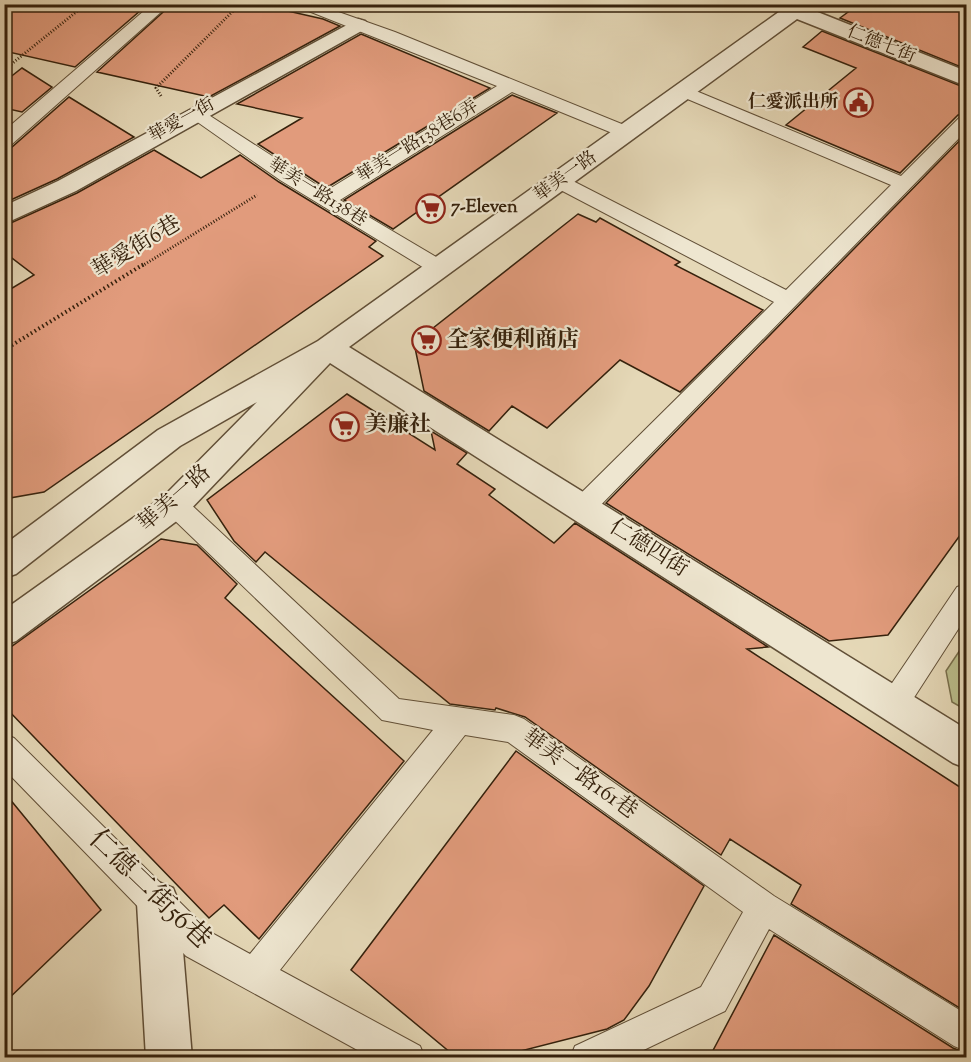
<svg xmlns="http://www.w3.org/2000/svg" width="971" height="1062" font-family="'Sorts Mill Goudy','Noto Serif TC',serif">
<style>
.green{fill:#babd8b;stroke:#786f4c;stroke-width:1.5}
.building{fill:#e19b7c;stroke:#35210c;stroke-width:1.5}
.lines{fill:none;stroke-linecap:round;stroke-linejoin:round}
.service-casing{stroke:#614f37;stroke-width:2}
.minor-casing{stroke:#614f37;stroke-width:3}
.path-far1{stroke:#35210c;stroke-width:3;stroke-dasharray:1 2;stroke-linecap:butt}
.path{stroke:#35210c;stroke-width:4;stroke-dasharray:1.5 3;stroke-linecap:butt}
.service{fill:#eee6d0;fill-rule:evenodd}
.minor{fill:#eee6d0;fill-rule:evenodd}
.labels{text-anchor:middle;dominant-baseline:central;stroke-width:4.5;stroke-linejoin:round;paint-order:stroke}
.far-street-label{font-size:18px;fill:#35210c;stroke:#eee6d0}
.far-poi-label{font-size:18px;font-weight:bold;fill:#35210c;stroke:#eee6d0;text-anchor:end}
.street-label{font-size:22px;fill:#35210c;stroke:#eee6d0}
.poi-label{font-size:22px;font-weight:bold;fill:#35210c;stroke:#eee6d0;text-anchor:start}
.near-street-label{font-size:27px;fill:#35210c;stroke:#eee6d0}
</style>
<rect width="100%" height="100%" fill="#e5d8b7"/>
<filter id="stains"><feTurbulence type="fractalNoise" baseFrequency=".00333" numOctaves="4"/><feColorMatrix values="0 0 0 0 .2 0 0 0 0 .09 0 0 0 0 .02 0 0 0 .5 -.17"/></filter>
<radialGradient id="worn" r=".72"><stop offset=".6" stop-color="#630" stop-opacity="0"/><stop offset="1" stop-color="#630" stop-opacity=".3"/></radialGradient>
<!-- green -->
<path class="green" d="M 966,641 L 966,710 L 952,702 L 946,671 Z"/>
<!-- building -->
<path class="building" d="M 18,4 L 148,4 L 75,67 L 4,51 L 4,14 Z
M 172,4 L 257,4 L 323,19 L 340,26 L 209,97 L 97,72 Z
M 859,4 L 966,4 L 966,69 L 840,18 Z
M 822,31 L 966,88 L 966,114 L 958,115 L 900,173 L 786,125 L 856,68 L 803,47 Z
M 361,34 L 490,88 L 326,188 L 258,144 L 302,118 L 237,104 Z
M 22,68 L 52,87 L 22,112 L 4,108 L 4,82 Z
M 512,95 L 557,113 L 393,229 L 344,200 Z
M 69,97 L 134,137 L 57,179 L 4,203 L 4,149 L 12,147 Z
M 966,134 L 966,527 L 888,635 L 829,641 L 606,503 Z
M 154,150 L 201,178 L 240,155 L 279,182 L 376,241 L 369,247 L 383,256 L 44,492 L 4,499 L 4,293 L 34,275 L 4,252 L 4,226 L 77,193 Z
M 578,214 L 596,222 L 600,218 L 680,262 L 675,265 L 763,310 L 680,392 L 620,360 L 547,428 L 512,406 L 489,431 L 424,391 L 414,343 Z
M 347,394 L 435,450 L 431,431 L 467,453 L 457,464 L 495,489 L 489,495 L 554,543 L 575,523 L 768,647 L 747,649 L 966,791 L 966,1012 L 791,904 L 801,885 L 730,839 L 721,855 L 525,717 L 496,708 L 495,710 L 450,704 L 265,552 L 256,562 L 234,541 L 207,500 Z
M 161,539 L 197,545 L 237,584 L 225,598 L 404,761 L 259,939 L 224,905 L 209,918 L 4,706 L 4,652 Z
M 516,751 L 704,886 L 649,986 L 624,1020 L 607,1029 L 493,1058 L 457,1058 L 351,970 Z
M 4,792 L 101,910 L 4,1003 Z
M 774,935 L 953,1048 L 966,1053 L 966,1058 L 709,1058 Z"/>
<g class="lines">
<defs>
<path id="service" d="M 4,4 L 16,4 L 4,12 Z
M 152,4 L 170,4 L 11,145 L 4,146 L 4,131 Z
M 291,4 L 316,4 L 395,32 L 634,129 L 637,133 L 628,138 L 622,137 L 512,92 L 340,200 L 448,264 L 451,269 L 448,274 L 434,274 L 280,180 L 186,114 L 189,110 L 201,110 L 326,191 L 497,86 Z
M 684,86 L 901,176 L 960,117 L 966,116 L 966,131 L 591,515 L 582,518 L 573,515 L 569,508 L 573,501 L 774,302 L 553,186 L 550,182 L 553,178 L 567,178 L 786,290 L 891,185 L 678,95 L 675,91 Z
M 175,495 L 184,498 L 399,699 L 514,715 L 524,719 L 774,896 L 966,1014 L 966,1051 L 954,1046 L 769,929 L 725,1011 L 627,1058 L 570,1058 L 575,1046 L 701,987 L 743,912 L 508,742 L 465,735 L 280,970 L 420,1046 L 425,1058 L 372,1058 L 186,956 L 4,769 L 4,734 L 14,738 L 210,932 L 250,954 L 433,730 L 382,720 L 166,512 L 162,505 L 166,498 Z
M 966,584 L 966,617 L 904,713 L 894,717 L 884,713 L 880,704 L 884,695 L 957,587 Z"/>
<path id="minor" d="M 790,4 L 814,4 L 810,9 L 966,71 L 966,86 L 797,19 L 349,347 L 966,729 L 966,768 L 953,763 L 330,363 L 186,514 L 16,641 L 4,645 L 4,610 L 164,496 L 257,402 L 180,446 L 16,574 L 4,578 L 4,545 L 158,430 L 318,341 Z
M 358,19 L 365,21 L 369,25 L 365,29 L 76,191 L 4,224 L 4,206 L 58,181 Z
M 158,882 L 173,888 L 179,903 L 192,1058 L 146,1058 L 137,903 L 143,888 Z"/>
</defs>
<!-- service casing -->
<use href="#service" class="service-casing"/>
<!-- minor casing -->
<use href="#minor" class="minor-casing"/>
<!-- path-far1 -->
<path class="path-far1" d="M 4,70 L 86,4
M 161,96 L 156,88 L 240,4
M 142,266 L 257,195"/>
<!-- path -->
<path class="path" d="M 4,350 L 144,264"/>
<!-- service -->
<use href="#service" class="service"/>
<!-- minor -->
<use href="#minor" class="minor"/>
</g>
<!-- icons -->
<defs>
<symbol id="civic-ring" viewBox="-11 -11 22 22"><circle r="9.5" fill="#eee6d0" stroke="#8f2418" stroke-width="1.5"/><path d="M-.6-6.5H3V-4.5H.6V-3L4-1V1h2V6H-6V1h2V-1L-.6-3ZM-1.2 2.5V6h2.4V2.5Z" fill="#8f2418"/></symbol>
<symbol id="supermarket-ring" viewBox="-11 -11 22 22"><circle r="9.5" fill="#eee6d0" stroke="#8f2418" stroke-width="1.5"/><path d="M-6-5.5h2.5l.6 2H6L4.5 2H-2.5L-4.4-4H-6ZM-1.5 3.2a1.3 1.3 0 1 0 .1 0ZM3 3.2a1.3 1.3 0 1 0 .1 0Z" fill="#8f2418"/></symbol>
</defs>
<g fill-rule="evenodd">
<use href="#civic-ring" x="842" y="86" width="33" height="33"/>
<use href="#supermarket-ring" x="414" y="192" width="33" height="33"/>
<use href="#supermarket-ring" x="410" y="324" width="33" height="33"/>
<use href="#supermarket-ring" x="328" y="410" width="33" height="33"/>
</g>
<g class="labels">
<!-- far-street labels -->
<g class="far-street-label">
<text transform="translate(881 45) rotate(22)">仁德七街</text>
<text transform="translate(182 121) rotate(-29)">華愛一街</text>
<text transform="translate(418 142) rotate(-32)">華美一路138巷6弄</text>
<text transform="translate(566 177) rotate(-36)">華美一路</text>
<text transform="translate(317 193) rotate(32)">華美一路138巷</text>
</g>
<!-- far-poi labels -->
<g class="far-poi-label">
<text x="838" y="103">仁愛派出所</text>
<text x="451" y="208" text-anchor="start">7-Eleven</text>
</g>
<!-- street labels -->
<g class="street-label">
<text transform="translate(137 248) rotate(-31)">華愛街6巷</text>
<text transform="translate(175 499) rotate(-41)">華美一路</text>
<text transform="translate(648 549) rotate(32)">仁德四街</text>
<text transform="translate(579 775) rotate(36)">華美一路161巷</text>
</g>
<!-- poi labels -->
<g class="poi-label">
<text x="447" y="341">全家便利商店</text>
<text x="365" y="426">美廉社</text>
</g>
<!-- near-street labels -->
<g class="near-street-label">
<text transform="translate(149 890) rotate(44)">仁德二街56巷</text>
</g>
</g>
<!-- margin -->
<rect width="971" height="1062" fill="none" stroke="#e5d8b7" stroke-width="24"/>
<rect x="6" y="6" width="959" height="1050" fill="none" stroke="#35210c" stroke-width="3"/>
<rect x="12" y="12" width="947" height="1038" fill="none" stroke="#35210c" stroke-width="1.5"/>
<rect width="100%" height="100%" filter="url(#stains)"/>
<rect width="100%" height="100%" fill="url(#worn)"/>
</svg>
